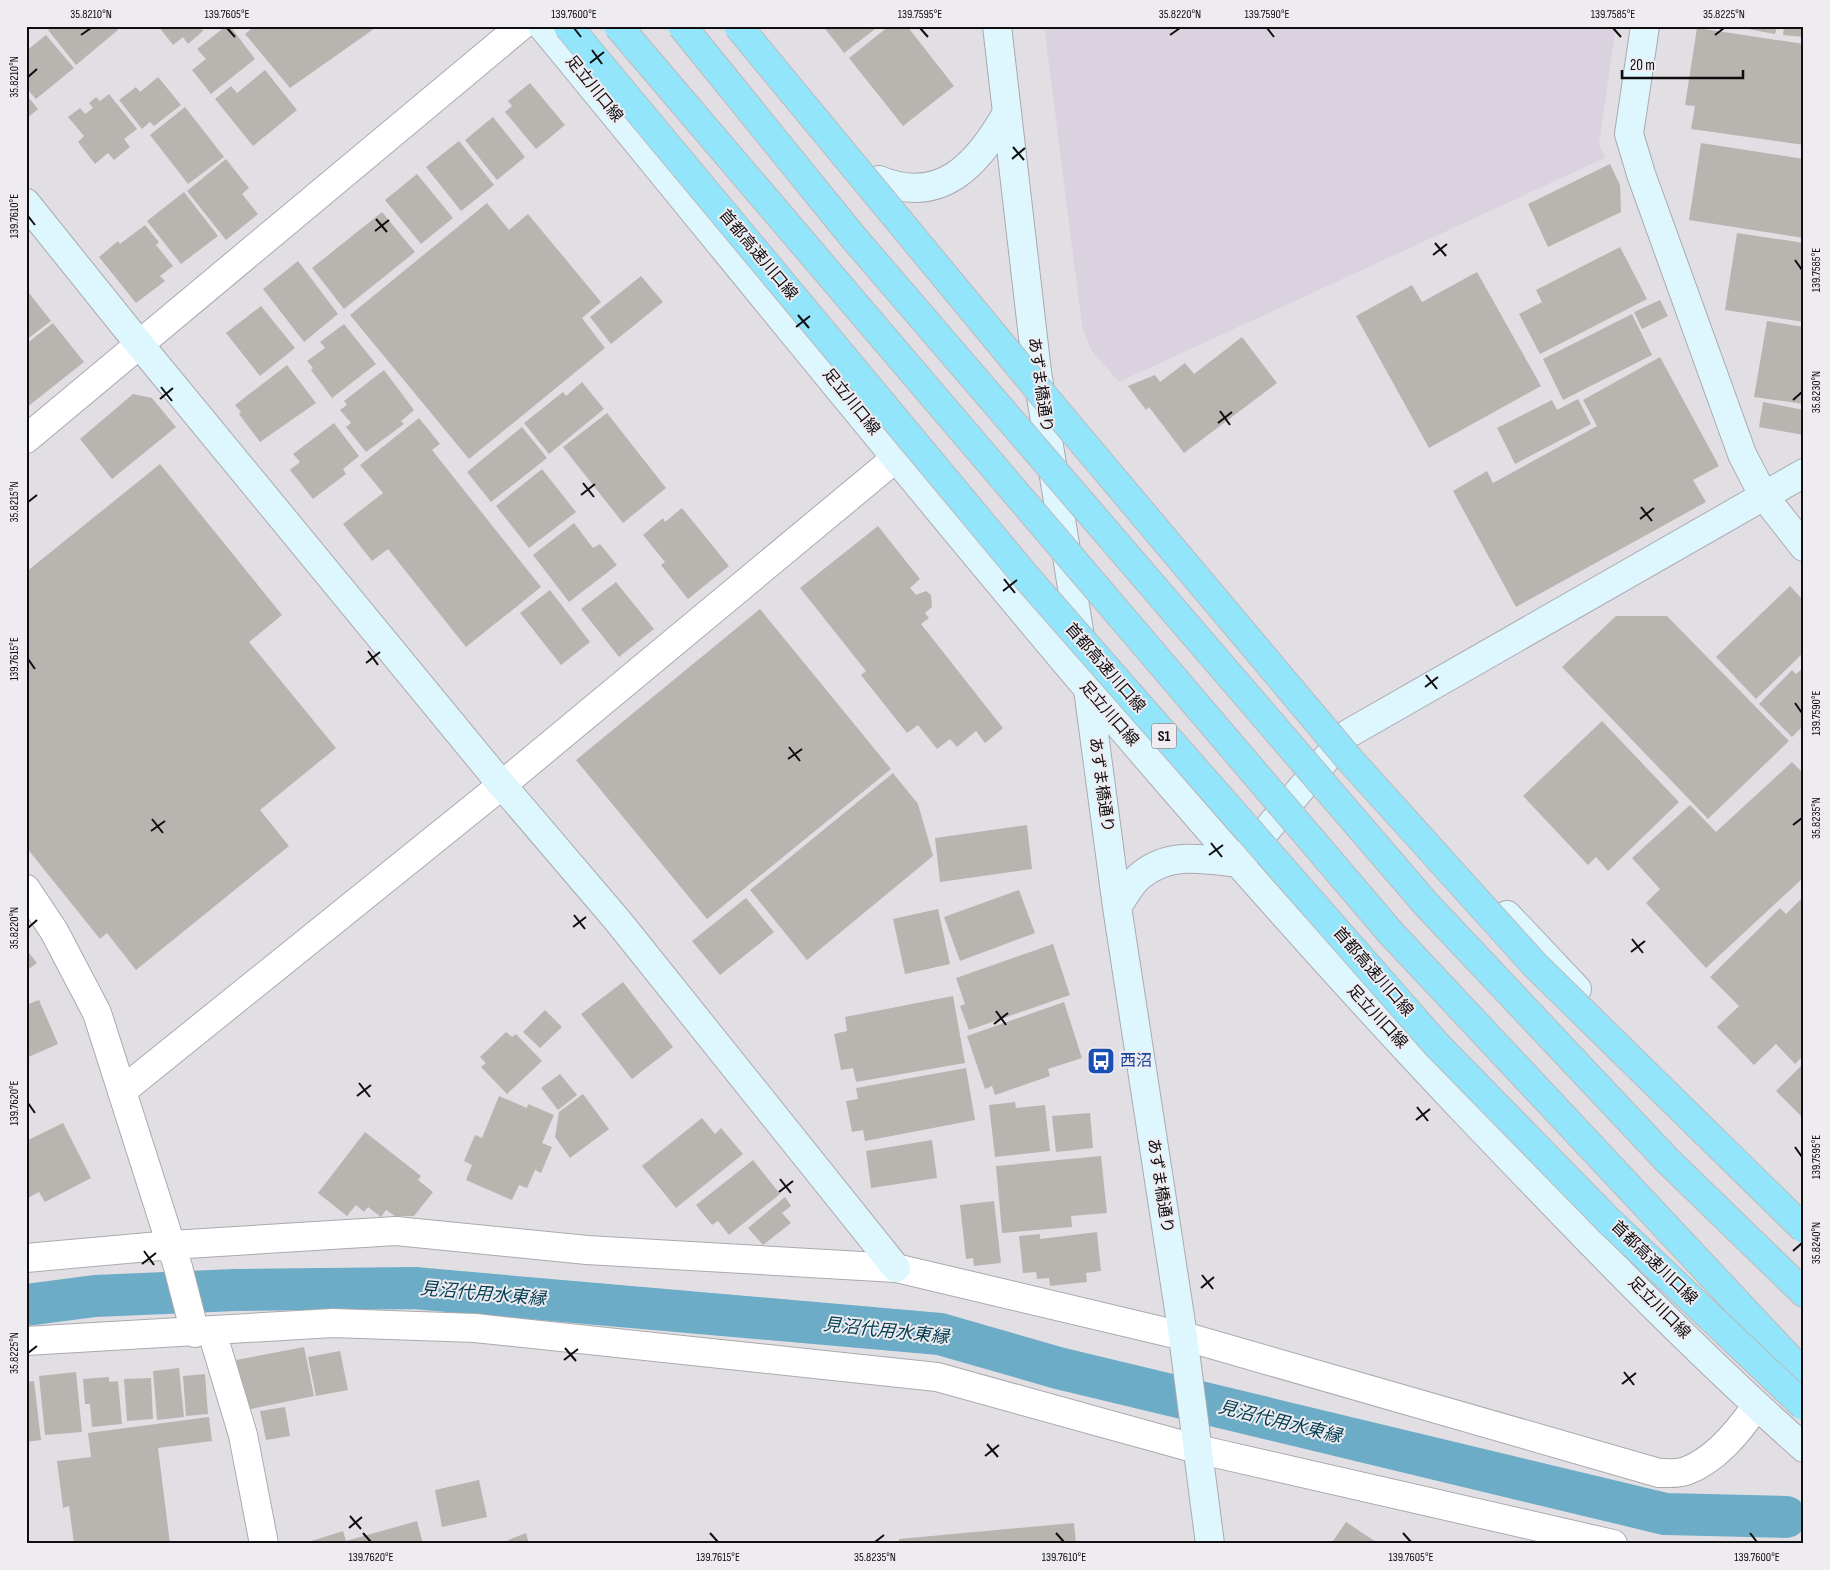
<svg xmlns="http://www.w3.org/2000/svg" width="1830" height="1570" font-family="'Sofia Sans Condensed','Noto Sans JP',sans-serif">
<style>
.built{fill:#dad3df}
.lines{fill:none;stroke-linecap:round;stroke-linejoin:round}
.canal{stroke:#6cacc6;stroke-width:42}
.building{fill:#b8b4af}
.street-casing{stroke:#aca9ae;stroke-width:30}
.secondary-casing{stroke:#aca9ae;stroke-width:30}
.highway-casing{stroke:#bcbbbc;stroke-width:30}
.street{stroke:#fff;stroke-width:28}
.secondary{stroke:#def7fe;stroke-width:28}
.highway{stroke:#92e5fb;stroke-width:28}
.highway-bridge-casing{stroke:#bcbbbc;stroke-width:30;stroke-linecap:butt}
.highway-bridge{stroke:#92e5fb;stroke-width:28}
.ticks{fill:none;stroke:#0f0d0f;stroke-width:2}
.labels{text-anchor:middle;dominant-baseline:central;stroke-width:4;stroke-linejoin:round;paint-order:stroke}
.shield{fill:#efecf1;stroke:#525053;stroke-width:1}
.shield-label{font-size:15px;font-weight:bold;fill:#0f0d0f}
.street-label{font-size:16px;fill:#0f0d0f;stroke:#efecf1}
.transit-label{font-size:16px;fill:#164399;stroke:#efecf1;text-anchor:start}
.water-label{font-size:18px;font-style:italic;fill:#023e50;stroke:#efecf1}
.neatline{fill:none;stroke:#0f0d0f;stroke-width:2}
.ticks-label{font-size:12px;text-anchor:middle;fill:#0f0d0f}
</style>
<rect width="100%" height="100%" fill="#e2dfe4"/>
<!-- built -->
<path class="built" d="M 1044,26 L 1616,26 L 1599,144 L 1605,158 L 1119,382 L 1091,350 L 1082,326 Z"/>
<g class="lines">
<!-- canal -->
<path class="canal" d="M 26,1305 L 95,1296 L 235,1290 L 414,1288 L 940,1334 L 1058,1368 L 1665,1514 L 1786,1517"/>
</g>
<!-- building -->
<path class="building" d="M 53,26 L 114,26 L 118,30 L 76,65 L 48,30 Z
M 158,26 L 199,26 L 203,31 L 188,44 L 183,37 L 173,45 Z
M 226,26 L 230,26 L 255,59 L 211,94 L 192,70 L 206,59 L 197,49 Z
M 255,26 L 378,26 L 290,88 L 245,34 Z
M 823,26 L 879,26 L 844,53 Z
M 889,26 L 907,26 L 954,86 L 903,126 L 849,58 Z
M 1732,26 L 1777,26 L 1775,34 Z
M 1784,26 L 1804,26 L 1804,37 L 1783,35 Z
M 1697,28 L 1804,44 L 1804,145 L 1691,129 L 1695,106 L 1685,105 Z
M 46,35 L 74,68 L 36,99 L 26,88 L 26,51 Z
M 265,70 L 297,110 L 253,146 L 215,99 L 231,86 L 237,93 Z
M 158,77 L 181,105 L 154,126 L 150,122 L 142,129 L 119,100 L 136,87 L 140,92 Z
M 530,83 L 565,125 L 536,149 L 505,112 L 512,106 L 508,101 Z
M 26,94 L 38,109 L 26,119 Z
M 109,94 L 137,129 L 124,139 L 130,147 L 114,160 L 108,153 L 95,164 L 78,142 L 84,136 L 68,117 L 80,108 L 85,114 L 93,108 L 89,103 L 96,97 L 100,101 Z
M 185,107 L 224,157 L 188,184 L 150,135 Z
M 493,117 L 525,157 L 497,180 L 465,140 Z
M 459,141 L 494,185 L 461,211 L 426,167 Z
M 1701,143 L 1804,159 L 1804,238 L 1689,220 Z
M 226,159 L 249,188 L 242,194 L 258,214 L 226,240 L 187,191 Z
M 1610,164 L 1620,185 L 1621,212 L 1548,247 L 1528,204 Z
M 417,174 L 453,218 L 421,244 L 385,200 Z
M 184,192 L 218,236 L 181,264 L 147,221 Z
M 487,203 L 509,230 L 528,214 L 601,302 L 582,318 L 605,348 L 469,459 L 350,315 Z
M 382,212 L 415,252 L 344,309 L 312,268 Z
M 145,225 L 159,242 L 156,245 L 173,266 L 160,276 L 165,281 L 136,303 L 99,257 L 118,241 L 120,244 Z
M 1737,233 L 1804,243 L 1804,322 L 1725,310 Z
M 1620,247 L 1647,299 L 1540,354 L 1519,314 L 1542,302 L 1536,290 Z
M 298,261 L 338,314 L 304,342 L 263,289 Z
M 1477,272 L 1541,386 L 1429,448 L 1356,316 L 1412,285 L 1422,302 Z
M 641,276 L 663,302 L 611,344 L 590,317 Z
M 26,289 L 51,321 L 26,340 Z
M 1660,300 L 1668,316 L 1642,329 L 1634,312 Z
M 261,306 L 295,348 L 260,376 L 226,333 Z
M 1632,314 L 1652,355 L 1563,400 L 1543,359 Z
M 1767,321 L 1804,327 L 1804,404 L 1754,397 Z
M 53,323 L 84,362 L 26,408 L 26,344 Z
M 344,324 L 376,364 L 332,398 L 311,370 L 313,368 L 307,361 L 325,348 L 320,342 Z
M 1242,337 L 1277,383 L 1184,453 L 1149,407 L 1146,410 L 1128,386 L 1155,375 L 1160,382 L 1185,363 L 1194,374 Z
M 1660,357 L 1719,466 L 1693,480 L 1706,502 L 1516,607 L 1453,491 L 1487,471 L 1493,483 L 1597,426 L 1583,400 Z
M 287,365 L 316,403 L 260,442 L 239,414 L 241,412 L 235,405 Z
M 384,370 L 414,410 L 401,421 L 404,424 L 366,452 L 346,427 L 351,423 L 340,410 L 347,405 L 344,401 Z
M 582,382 L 604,409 L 549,454 L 524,423 L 563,392 L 566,396 Z
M 133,394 L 152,398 L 176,427 L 112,479 L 80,439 Z
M 1578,399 L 1591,424 L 1515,464 L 1497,428 L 1552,400 L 1557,410 Z
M 1763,402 L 1804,410 L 1804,435 L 1759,427 Z
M 607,413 L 666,488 L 623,523 L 563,447 Z
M 419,418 L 440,444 L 432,450 L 541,587 L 466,647 L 388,549 L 372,561 L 343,524 L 383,493 L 360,465 Z
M 334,423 L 359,456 L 343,469 L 346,474 L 313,499 L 290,470 L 300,462 L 293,454 Z
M 522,427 L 547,458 L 491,502 L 467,472 Z
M 160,464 L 282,615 L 249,642 L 336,748 L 260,810 L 289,846 L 136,970 L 107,933 L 100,939 L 26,847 L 26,572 Z
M 542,469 L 576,512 L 529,548 L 496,506 Z
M 682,508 L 729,566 L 688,599 L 661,565 L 665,562 L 643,535 L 663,518 L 665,522 Z
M 574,523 L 593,548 L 600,544 L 617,565 L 569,602 L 533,555 Z
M 878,526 L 920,579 L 910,588 L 916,595 L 926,591 L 931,595 L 932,607 L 925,613 L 929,618 L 921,624 L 1003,728 L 985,743 L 976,731 L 957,747 L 950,739 L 937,749 L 918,725 L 907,733 L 861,675 L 866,671 L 800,588 Z
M 616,582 L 654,629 L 619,657 L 581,609 Z
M 1790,586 L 1804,601 L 1804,652 L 1756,699 L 1716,657 Z
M 550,590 L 590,642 L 561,665 L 520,613 Z
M 760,609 L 891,769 L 707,919 L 576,760 Z
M 1616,616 L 1667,616 L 1789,741 L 1708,819 L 1562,667 Z
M 1804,667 L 1804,725 L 1792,737 L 1759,704 L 1792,670 L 1796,674 Z
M 1602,721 L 1679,802 L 1608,871 L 1596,857 L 1588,865 L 1523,796 Z
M 1792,762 L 1804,774 L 1804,877 L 1706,968 L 1646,903 L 1660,889 L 1632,858 L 1690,805 L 1716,832 Z
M 893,773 L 918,804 L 933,856 L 807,960 L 750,890 Z
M 1027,825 L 1032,869 L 940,882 L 935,838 Z
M 1019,890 L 1035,933 L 960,961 L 944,917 Z
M 1804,896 L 1804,1055 L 1795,1064 L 1776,1044 L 1754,1065 L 1717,1027 L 1739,1006 L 1710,977 L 1780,908 L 1786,914 Z
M 746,898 L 774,932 L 720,975 L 692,941 Z
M 938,909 L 950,964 L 905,974 L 893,919 Z
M 1053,944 L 1070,995 L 969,1030 L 960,1006 L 965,1004 L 956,978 Z
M 26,949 L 37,963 L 26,971 Z
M 623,982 L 673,1047 L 632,1079 L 581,1014 Z
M 953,996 L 965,1063 L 856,1082 L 853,1068 L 841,1070 L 834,1034 L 847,1031 L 845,1017 Z
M 39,1000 L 58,1044 L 26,1058 L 26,1005 Z
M 1064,1002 L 1082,1058 L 1048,1069 L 1050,1076 L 995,1095 L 992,1086 L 985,1089 L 967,1036 Z
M 545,1010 L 562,1027 L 540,1048 L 523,1032 Z
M 506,1032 L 512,1037 L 516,1034 L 542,1061 L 507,1094 L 481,1067 L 486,1063 L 480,1057 Z
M 1804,1063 L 1804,1119 L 1776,1091 Z
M 966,1068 L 975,1120 L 865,1141 L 863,1130 L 852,1132 L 846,1101 L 858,1099 L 856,1088 Z
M 560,1074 L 577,1095 L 558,1110 L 541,1088 Z
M 583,1094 L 609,1129 L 570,1158 L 555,1137 L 559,1112 Z
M 499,1096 L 527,1108 L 528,1104 L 554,1115 L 542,1143 L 552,1147 L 541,1173 L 535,1170 L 527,1188 L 519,1185 L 512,1200 L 466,1180 L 472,1165 L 464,1161 L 475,1135 L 482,1138 Z
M 1015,1102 L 1016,1108 L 1045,1105 L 1050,1151 L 995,1157 L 989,1105 Z
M 1090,1113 L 1093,1148 L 1056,1152 L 1052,1116 Z
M 702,1118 L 715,1134 L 721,1128 L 743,1154 L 676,1208 L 642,1166 Z
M 63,1123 L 91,1178 L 45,1202 L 39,1192 L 26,1199 L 26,1141 Z
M 365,1132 L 421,1176 L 418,1180 L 433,1192 L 414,1216 L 395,1216 L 386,1210 L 381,1217 L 368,1207 L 364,1212 L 356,1205 L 347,1216 L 318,1193 Z
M 932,1140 L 937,1178 L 871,1188 L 866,1151 Z
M 1101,1156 L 1107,1213 L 1071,1216 L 1072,1227 L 1002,1233 L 996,1166 Z
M 753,1160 L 780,1194 L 729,1235 L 718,1221 L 712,1225 L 696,1205 Z
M 785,1197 L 791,1206 L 782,1213 L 791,1223 L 763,1245 L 748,1228 Z
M 994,1201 L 1001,1263 L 974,1266 L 973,1258 L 966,1259 L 960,1205 Z
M 1097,1232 L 1101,1271 L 1086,1273 L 1087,1282 L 1050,1286 L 1049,1278 L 1037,1279 L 1036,1272 L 1023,1273 L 1019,1236 L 1040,1234 L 1040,1239 Z
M 304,1347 L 314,1396 L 246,1410 L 236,1360 Z
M 340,1351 L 348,1390 L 316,1396 L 308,1357 Z
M 179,1368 L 184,1417 L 157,1420 L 153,1371 Z
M 76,1372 L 82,1432 L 45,1435 L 39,1376 Z
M 205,1374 L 208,1414 L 186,1416 L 183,1376 Z
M 109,1377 L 109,1382 L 118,1381 L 122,1424 L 92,1427 L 90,1404 L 85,1404 L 83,1379 Z
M 151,1378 L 153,1419 L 127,1421 L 124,1379 Z
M 34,1381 L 41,1440 L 26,1442 L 26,1382 Z
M 285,1407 L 290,1436 L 266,1440 L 260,1411 Z
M 209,1417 L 212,1441 L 158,1448 L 170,1544 L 74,1544 L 69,1506 L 63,1508 L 57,1461 L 91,1457 L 88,1433 Z
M 479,1480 L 487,1517 L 442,1527 L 435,1490 Z
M 417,1521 L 423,1544 L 302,1544 L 343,1531 L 346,1541 Z
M 1346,1522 L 1379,1544 L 1331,1544 Z
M 1074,1523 L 1076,1544 L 899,1544 L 899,1539 Z
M 526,1533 L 529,1544 L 509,1544 L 508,1540 Z"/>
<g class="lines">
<defs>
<path id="street" d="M 26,439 L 521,26
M 26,889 L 54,931 L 97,1013 L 178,1267 L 195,1333
M 122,1091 L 502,785 L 897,457
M 26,1258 L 171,1245 L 396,1231 L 587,1250 L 896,1268 L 1183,1336 L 1659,1473 C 1667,1473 1678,1474 1686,1471 C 1716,1460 1739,1431 1756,1406
M 212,1332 L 243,1435 L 264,1544
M 26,1341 L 333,1323 L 475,1328 L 937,1377 L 1197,1449 L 1613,1544"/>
<path id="secondary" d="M 542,26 C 846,395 1142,772 1471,1118 C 1578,1230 1688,1345 1804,1448
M 997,26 L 1037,372 L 1082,649
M 1645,26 L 1629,134 L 1641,174 L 1742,454 L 1763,495 L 1804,547
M 879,180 C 941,206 978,164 1007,113
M 26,203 L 140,345 L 502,785 L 618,921 L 896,1268
M 1088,689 L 1117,907 L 1183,1336 L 1210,1544
M 1117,907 C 1124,897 1131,883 1140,876 C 1169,851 1204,859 1239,863 L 1346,735 L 1804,473
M 1507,915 L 1577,989"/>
<path id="highway" d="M 1390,932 L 1804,1374
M 1667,1160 L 1804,1293"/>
</defs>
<!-- street casing -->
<use href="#street" class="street-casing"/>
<!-- secondary casing -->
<use href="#secondary" class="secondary-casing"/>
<!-- highway casing -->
<use href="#highway" class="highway-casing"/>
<!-- street -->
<use href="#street" class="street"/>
<!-- secondary -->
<use href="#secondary" class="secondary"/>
<!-- highway -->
<use href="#highway" class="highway"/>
<defs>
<path id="highway-bridge" d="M 568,26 L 1028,579 L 1437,1045 L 1609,1221 L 1804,1406
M 618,26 L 1390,932
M 682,26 L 853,237 L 1426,904 L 1667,1160
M 738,26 L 1058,413 L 1350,760 L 1535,965 L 1804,1229"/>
</defs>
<!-- highway-bridge casing -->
<use href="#highway-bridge" class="highway-bridge-casing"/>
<!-- highway-bridge -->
<use href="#highway-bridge" class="highway-bridge"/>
</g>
<!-- ticks -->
<path class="ticks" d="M 227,28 L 235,37M 574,28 L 581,37M 920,28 L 928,37M 1267,28 L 1274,37M 1613,28 L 1621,37M 81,35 L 91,28M 1170,35 L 1180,28M 1715,35 L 1724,28M 592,50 L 602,64M 590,63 L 604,52M 28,77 L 37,69M 1013,147 L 1024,160M 1012,159 L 1025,148M 28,216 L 35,225M 376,219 L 387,232M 375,231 L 389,220M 1435,243 L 1446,256M 1433,255 L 1447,244M 1795,260 L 1802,270M 798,315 L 809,328M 796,327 L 810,316M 161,387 L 172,401M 160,399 L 173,388M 1793,400 L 1802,392M 1220,411 L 1230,425M 1218,423 L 1232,412M 583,483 L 594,497M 581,495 L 595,484M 28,502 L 37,495M 1641,507 L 1652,521M 1640,519 L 1654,508M 1004,579 L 1015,593M 1003,591 L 1017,580M 368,651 L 378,665M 28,659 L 35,669M 366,663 L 380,652M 1426,675 L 1437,689M 1425,687 L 1438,677M 1795,703 L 1802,713M 789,747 L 800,761M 788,759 L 802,749M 152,819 L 163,833M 1793,825 L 1802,818M 151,831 L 165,821M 1211,843 L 1222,857M 1209,855 L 1223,845M 574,915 L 585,929M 573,927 L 586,917M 28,928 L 37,920M 1632,939 L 1643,953M 1631,952 L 1645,941M 996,1011 L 1006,1025M 994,1024 L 1008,1013M 359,1083 L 370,1097M 357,1096 L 371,1085M 28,1103 L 35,1113M 1417,1107 L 1428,1121M 1416,1120 L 1430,1109M 1795,1147 L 1802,1157M 780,1179 L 791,1193M 779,1192 L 793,1181M 144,1251 L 154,1265M 1793,1251 L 1802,1243M 142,1264 L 156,1253M 1202,1275 L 1213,1289M 1201,1288 L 1214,1277M 565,1348 L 576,1361M 28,1353 L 37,1346M 564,1360 L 578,1349M 1624,1372 L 1634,1385M 1622,1384 L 1636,1373M 987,1444 L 998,1457M 985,1456 L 999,1445M 350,1516 L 361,1529M 349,1528 L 362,1517M 363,1533 L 371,1542M 710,1533 L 718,1542M 1056,1533 L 1064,1542M 1403,1533 L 1411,1542M 1750,1533 L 1757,1542M 875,1542 L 884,1535"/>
<!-- icons -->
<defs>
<symbol id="bus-square" viewBox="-11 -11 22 22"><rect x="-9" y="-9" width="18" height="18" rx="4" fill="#1a4fb4" stroke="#efecf1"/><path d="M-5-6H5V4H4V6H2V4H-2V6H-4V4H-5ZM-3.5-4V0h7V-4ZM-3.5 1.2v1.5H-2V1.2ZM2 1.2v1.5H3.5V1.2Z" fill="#fff"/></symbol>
</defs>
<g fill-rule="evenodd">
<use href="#bus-square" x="1085" y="1045" width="32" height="32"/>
</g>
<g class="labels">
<!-- shield labels -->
<rect class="shield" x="1151.5" y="723.5" width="25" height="25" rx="4"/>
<g class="shield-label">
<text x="1164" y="736">S1</text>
</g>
<!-- street labels -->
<g class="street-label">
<text transform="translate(594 89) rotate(51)">足立川口線</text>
<text transform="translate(758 255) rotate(50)">首都高速川口線</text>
<text transform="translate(1040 385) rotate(82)">あずま橋通り</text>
<text transform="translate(851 402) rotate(51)">足立川口線</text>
<text transform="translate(1105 668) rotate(49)">首都高速川口線</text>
<text transform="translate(1109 714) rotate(49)">足立川口線</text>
<text transform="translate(1101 785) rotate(82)">あずま橋通り</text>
<text transform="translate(1373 972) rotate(49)">首都高速川口線</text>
<text transform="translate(1377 1017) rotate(47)">足立川口線</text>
<text transform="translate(1160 1186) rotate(81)">あずま橋通り</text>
<text transform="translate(1654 1263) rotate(44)">首都高速川口線</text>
<text transform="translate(1659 1308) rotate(45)">足立川口線</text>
</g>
<!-- transit labels -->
<g class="transit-label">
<text x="1120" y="1061">西沼</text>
</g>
<!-- water labels -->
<g class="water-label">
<text transform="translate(483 1294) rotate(5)">見沼代用水東縁</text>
<text transform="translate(886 1331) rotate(6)">見沼代用水東縁</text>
<text transform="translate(1280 1422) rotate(14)">見沼代用水東縁</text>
</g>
</g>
<!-- border -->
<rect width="1830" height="1570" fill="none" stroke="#efecf1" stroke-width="55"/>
<!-- scale -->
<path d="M1622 70v8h121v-8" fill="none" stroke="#0f0d0f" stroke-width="2.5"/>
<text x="1630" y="70" font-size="15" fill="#0f0d0f" stroke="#efecf1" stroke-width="4" paint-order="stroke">20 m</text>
<rect x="28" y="28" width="1774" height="1514" class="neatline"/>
<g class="ticks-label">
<text x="91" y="18">35.8210°N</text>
<text x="227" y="18">139.7605°E</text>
<text x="574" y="18">139.7600°E</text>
<text x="920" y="18">139.7595°E</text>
<text x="1180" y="18">35.8220°N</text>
<text x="1267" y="18">139.7590°E</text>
<text x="1613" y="18">139.7585°E</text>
<text x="1724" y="18">35.8225°N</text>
<text transform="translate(14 77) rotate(-90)" y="4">35.8210°N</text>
<text transform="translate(14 216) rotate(-90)" y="4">139.7610°E</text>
<text transform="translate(1816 270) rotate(-90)" y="4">139.7585°E</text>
<text transform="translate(1816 392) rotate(-90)" y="4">35.8230°N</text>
<text transform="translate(14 502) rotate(-90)" y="4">35.8215°N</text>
<text transform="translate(14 659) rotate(-90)" y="4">139.7615°E</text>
<text transform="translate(1816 713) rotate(-90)" y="4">139.7590°E</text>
<text transform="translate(1816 818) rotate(-90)" y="4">35.8235°N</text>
<text transform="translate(14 928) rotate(-90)" y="4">35.8220°N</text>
<text transform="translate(14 1103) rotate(-90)" y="4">139.7620°E</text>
<text transform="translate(1816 1157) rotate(-90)" y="4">139.7595°E</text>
<text transform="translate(1816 1243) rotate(-90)" y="4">35.8240°N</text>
<text transform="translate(14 1353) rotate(-90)" y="4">35.8225°N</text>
<text x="371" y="1561">139.7620°E</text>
<text x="718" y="1561">139.7615°E</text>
<text x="875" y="1561">35.8235°N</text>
<text x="1064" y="1561">139.7610°E</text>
<text x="1411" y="1561">139.7605°E</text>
<text x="1757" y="1561">139.7600°E</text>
</g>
</svg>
